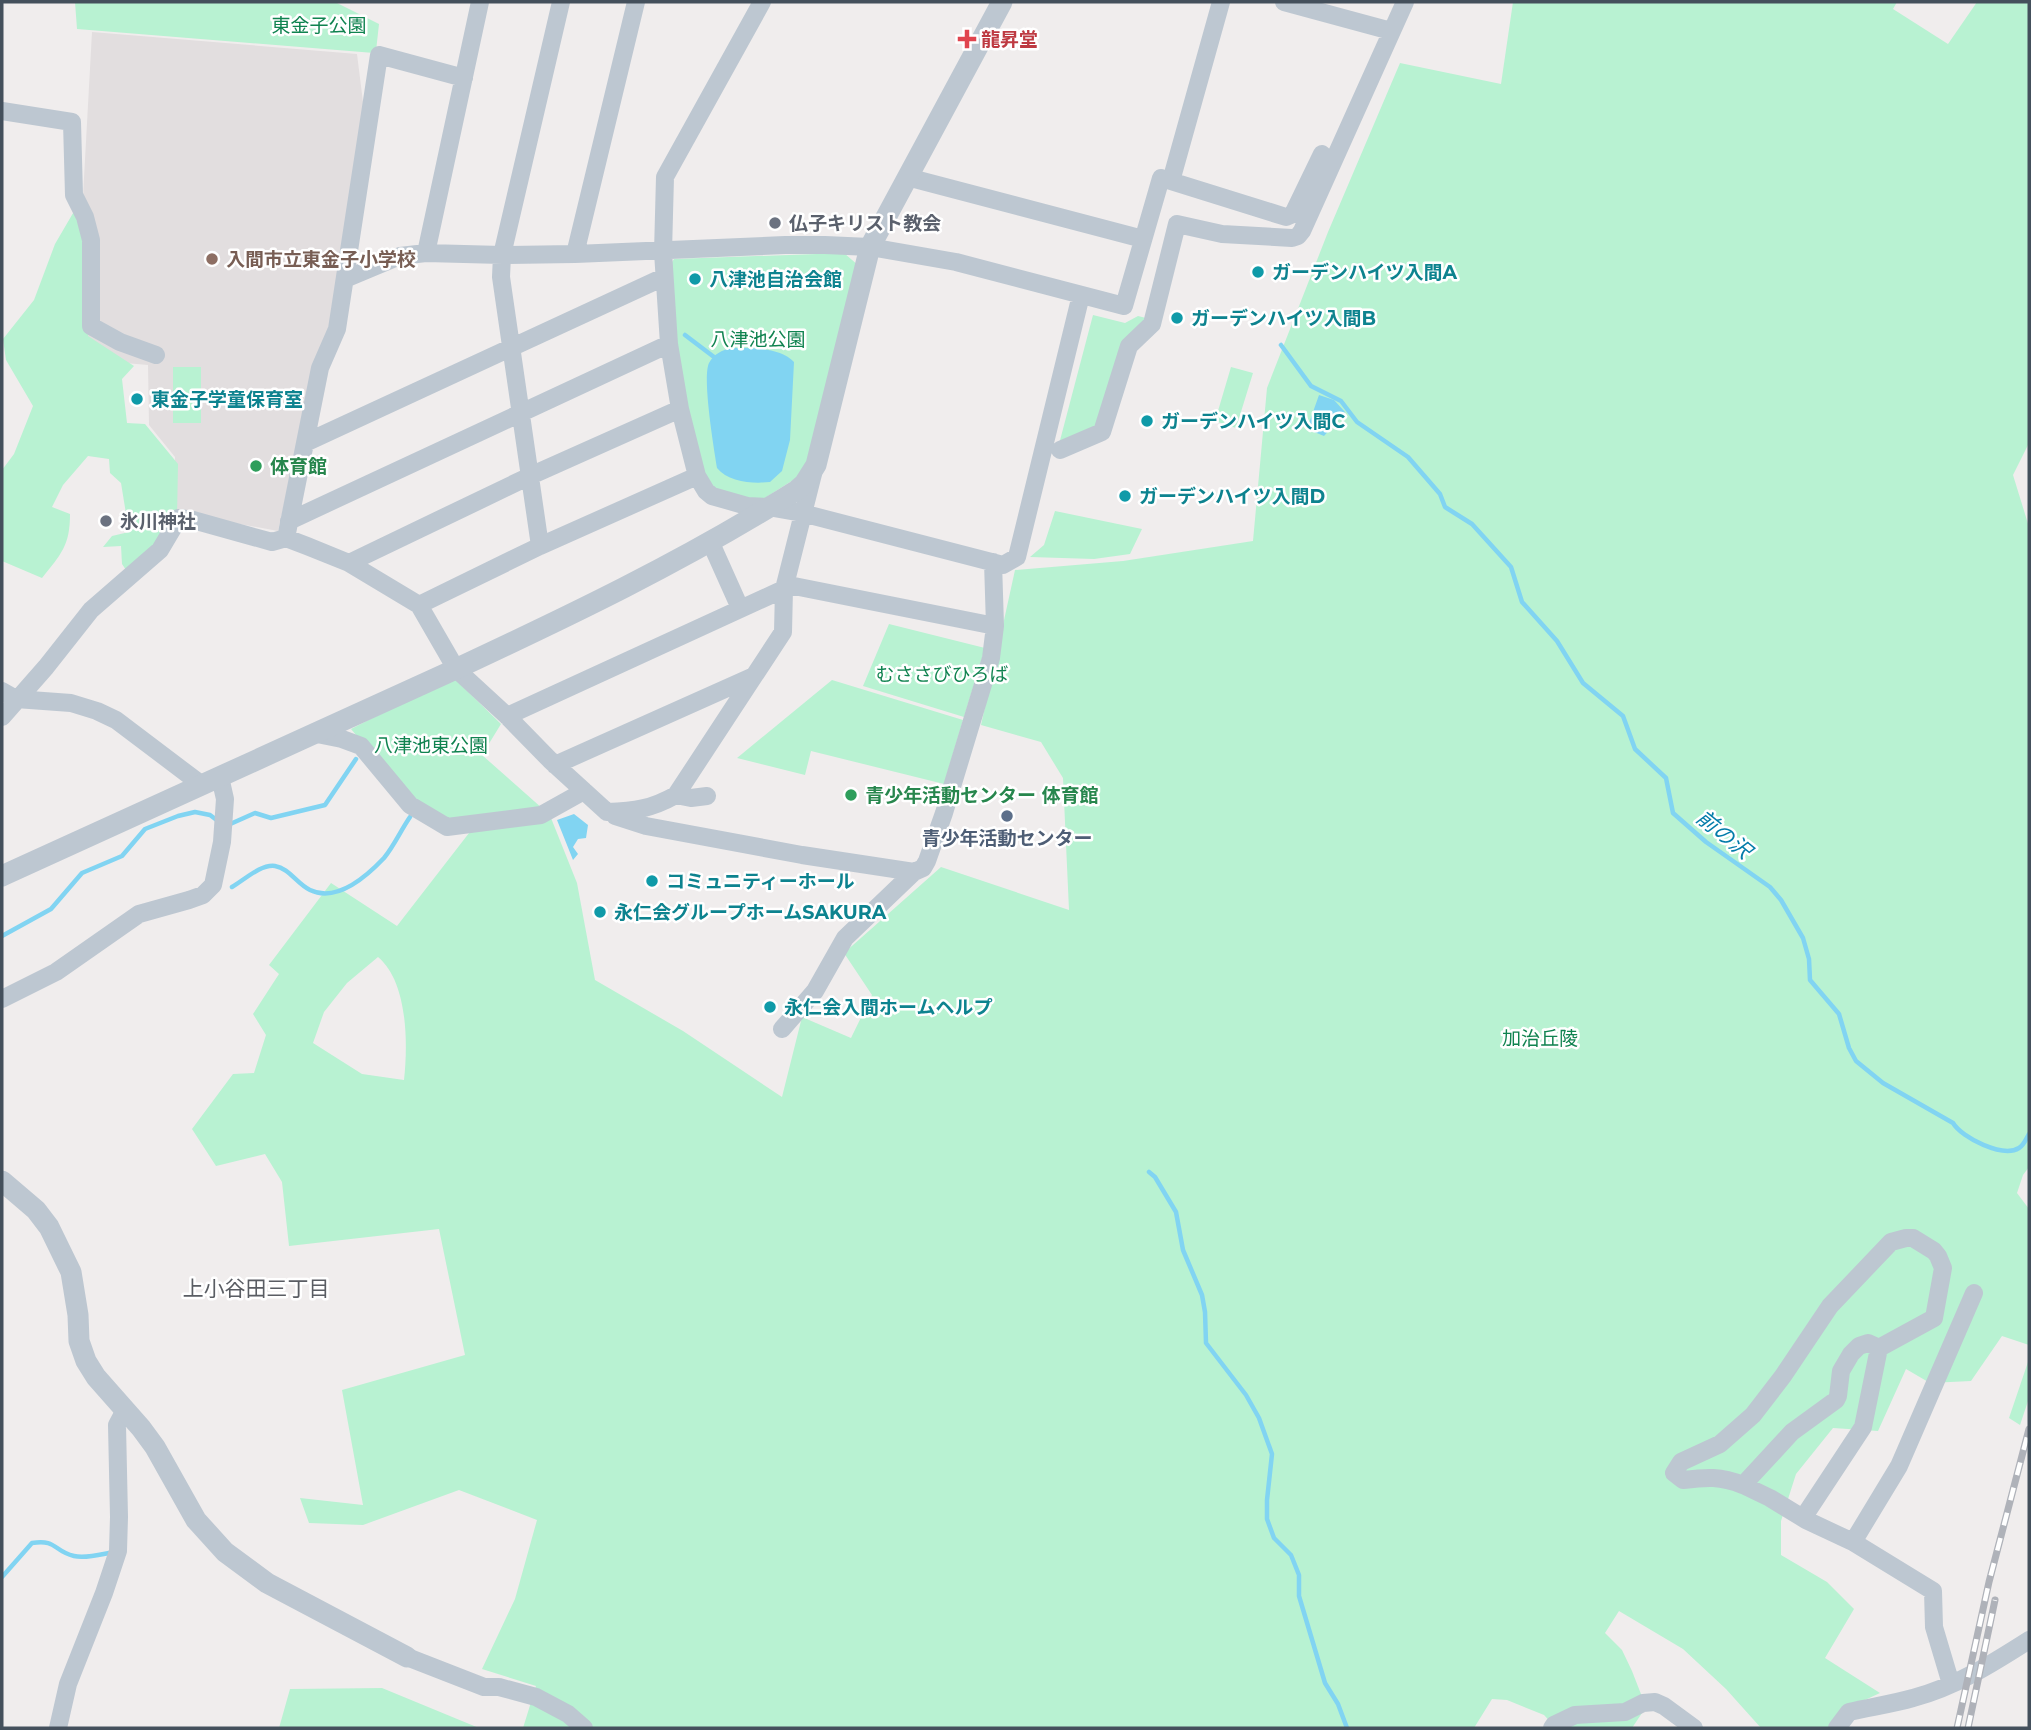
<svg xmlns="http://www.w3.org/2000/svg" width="2031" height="1730" font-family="Montserrat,'Noto Sans JP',sans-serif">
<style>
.education{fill:#e2dedf}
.green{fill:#b8f2d2;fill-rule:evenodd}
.water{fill:#81d4f2}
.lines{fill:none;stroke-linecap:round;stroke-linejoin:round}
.stream{stroke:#81d4f2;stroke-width:4.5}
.minor{stroke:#bdc7d1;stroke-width:18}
.tertiary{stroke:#bdc7d1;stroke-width:21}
.rail-casing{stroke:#afb2b9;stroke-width:7}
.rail{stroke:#fff;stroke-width:4.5;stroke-dasharray:13;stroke-linecap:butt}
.health-dot{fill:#e0444e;stroke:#fff;stroke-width:2.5}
.worship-dot{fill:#6b7280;stroke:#fff;stroke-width:2.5}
.education-dot{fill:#8d6e63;stroke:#fff;stroke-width:2.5}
.culture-dot{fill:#0f9aa8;stroke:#fff;stroke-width:2.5}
.leisure-dot{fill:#2e9e5b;stroke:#fff;stroke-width:2.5}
.service-dot{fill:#5c6f8a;stroke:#fff;stroke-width:2.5}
.labels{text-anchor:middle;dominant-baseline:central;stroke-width:5;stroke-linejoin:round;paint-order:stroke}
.park-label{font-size:19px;fill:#108350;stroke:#fff}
.health-label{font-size:19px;font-weight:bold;fill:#be3a42;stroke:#fff;text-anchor:start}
.worship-label{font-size:19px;font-weight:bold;fill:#5b616d;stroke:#fff;text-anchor:start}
.education-label{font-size:19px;font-weight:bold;fill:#785e54;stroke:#fff;text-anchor:start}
.culture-label{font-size:19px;font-weight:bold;fill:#0d838f;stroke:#fff;text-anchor:start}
.leisure-label{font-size:19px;font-weight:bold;fill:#27864d;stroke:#fff;text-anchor:start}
.service-label{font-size:19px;font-weight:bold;fill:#4e5e75;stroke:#fff}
.water-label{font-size:21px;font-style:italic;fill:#037caa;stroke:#fff}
.neighbourhood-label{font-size:21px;fill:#5a5d63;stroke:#fff}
</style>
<rect width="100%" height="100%" fill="#f0eded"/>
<!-- education -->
<path class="education" d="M 92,32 L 357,54 L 365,118 L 331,323 L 317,362 L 278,531 L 174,512 L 175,457 L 149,425 L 148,365 L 125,363 L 84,339 L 83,196 Z"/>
<!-- green -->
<path class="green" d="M 75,2 L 335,2 L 379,24 L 376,51 L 374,53 L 77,29 Z
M 1513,2 L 1897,2 L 1893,9 L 1948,44 L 1977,2 L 2029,2 L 2029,443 L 2013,475 L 2029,527 L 2029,1167 L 2023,1175 L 2017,1193 L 2029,1209 L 2029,1345 L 2002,1336 L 1971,1381 L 1930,1383 L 1906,1369 L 1878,1431 L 1833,1428 L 1796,1474 L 1781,1521 L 1781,1555 L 1827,1582 L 1854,1609 L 1825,1658 L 1880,1693 L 1852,1706 L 1833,1728 L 1761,1728 L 1726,1689 L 1683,1649 L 1619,1611 L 1605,1633 L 1622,1650 L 1632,1671 L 1646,1707 L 1632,1728 L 1556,1728 L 1544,1715 L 1507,1700 L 1492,1699 L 1474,1728 L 523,1728 L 536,1686 L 482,1669 L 515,1599 L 537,1520 L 459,1490 L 363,1525 L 309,1523 L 300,1498 L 363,1505 L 342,1390 L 465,1355 L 439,1229 L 289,1246 L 282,1182 L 265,1154 L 216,1166 L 192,1129 L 233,1074 L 254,1073 L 266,1035 L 253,1014 L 279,974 L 269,965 L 331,883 L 397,926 L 476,824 L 551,818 L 577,883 L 595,980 L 683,1031 L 782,1097 L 802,1017 L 851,1038 L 872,995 L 844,953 L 941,867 L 1069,910 L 1063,778 L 1041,742 L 981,725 L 1015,570 L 1123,561 L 1253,541 L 1267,388 L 1328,232 L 1400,63 L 1501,84 ZM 378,957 C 408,982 408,1044 404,1080 L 362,1074 L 313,1043 L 324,1012 L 347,983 Z
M 76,208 L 86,239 L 88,336 L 134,366 L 122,379 L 127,423 L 145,424 L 178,464 L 177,518 L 128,573 L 122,564 L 121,546 L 103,547 L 112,536 L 129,532 L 121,483 L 110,473 L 109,459 L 88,456 L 63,485 L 52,507 L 70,514 C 70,546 61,554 42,578 L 2,561 L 2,470 L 14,454 L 33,406 L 6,360 L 3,339 L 34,300 L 55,244 Z
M 844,253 L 859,266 L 809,460 L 798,477 L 760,501 L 719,492 L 706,480 L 678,378 L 670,265 L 674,259 Z
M 1093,315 L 1125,323 L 1138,316 L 1146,318 L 1102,432 L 1058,448 Z
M 173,367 L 201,367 L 201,423 L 173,423 Z
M 1231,367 L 1253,373 L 1236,428 L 1215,421 Z
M 1055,511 L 1142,529 L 1130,554 L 1094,559 L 1030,557 L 1044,545 Z
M 889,624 L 985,648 L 964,717 L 863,686 Z
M 453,677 L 501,724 L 482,755 L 543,809 L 447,824 L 412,802 L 351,729 Z
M 832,680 L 963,720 L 944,784 L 811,751 L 805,775 L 737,758 Z
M 2029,1359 L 2029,1398 L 2020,1425 L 2009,1418 Z
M 382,1688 L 479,1728 L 279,1728 L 290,1689 Z"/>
<!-- water -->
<path class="water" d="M 731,348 C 750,348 780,347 794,362 L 790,440 L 782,471 L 770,482 C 753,484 728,482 717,468 C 714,449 702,378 709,363 C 714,354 722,350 731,348 Z
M 1319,395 L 1334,400 L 1345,412 L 1324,436 L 1307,429 Z
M 574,814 L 588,825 L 586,838 L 578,839 L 573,847 L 578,854 L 573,860 L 557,820 Z"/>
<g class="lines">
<!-- stream -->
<path class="stream" d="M 685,335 L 714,357
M 1281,345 L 1311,386 L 1341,401 L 1357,422 L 1408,457 L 1440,494 L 1445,507 L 1472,524 L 1511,567 L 1522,602 L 1557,641 L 1583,683 L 1623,716 L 1635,749 L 1666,778 L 1673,813 L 1706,842 L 1770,887 L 1781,900 L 1803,938 L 1809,959 L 1810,980 L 1839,1014 L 1849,1048 L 1856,1061 L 1883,1083 L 1953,1123 C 1962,1138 2003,1158 2019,1148 C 2024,1145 2026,1139 2029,1134
M 228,825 L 255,813 L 271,818 L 325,805 L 356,759
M 232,887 C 244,880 261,864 275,866 C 289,868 297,884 310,890 C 337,903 366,877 384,858 C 394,846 401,830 410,817
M 2,936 L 51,909 L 82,873 L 122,856 L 145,829 L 178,816 L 195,812 L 210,815 L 218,821
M 1149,1172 L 1155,1177 L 1176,1212 L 1183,1250 L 1202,1295 L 1205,1312 L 1206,1343 L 1246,1395 L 1259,1418 L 1272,1454 L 1267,1500 L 1267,1519 L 1274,1538 L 1291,1555 L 1299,1575 L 1299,1596 L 1325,1683 L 1338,1704 L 1347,1728
M 2,1577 L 32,1543 C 57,1539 53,1551 74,1556 C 86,1559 102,1554 114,1552"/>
<!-- minor -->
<path class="minor" d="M 762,2 L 665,177 L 663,252 L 669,344 L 680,409 L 697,476 L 706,491 L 712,496 L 747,506 L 768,507 L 802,513 L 1003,565 L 1017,557 L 1081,295
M 1284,2 L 1391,31
M 2,111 L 72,122 L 74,195 L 85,217 L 91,240 L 91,326 L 120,342 L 156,355
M 907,177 L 1143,239
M 1171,181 L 1221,2
M 426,253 L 480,2
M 575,254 L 636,2
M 345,279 L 400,256 L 426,253 L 502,255 L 575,254 L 785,245 L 825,245 L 870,247 L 956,262 L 1124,306 L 1161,178 L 1286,217 L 1293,214 L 1322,154
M 305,443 L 664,277
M 1060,450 L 1102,432 L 1129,346 L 1152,324 L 1177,224 L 1222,234 L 1292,238 L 1298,236 L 1302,231 L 1405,2
M 289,521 L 669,344
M 286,538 L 320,368 L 337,329 L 379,55 L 464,78
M 710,541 L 740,608
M 540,546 L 501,277 L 502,255 L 561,2
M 349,563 L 530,476 L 680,409
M 419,605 L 540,546 L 697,476
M 2,691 L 16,699 L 71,703 L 97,711 L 116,720 L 202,785
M 507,716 L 784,589 L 794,586 L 995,626
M 2,717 L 46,667 L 91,610 L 160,550 L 179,518 L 193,520 L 272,542 L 286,538 L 307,546 L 349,563 L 419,605 L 456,669 L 507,716 L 550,760 L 607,812 C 635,811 651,809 676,795 L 783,632 L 784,589 L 813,474
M 317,734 L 342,739 L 361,746 L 410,805 L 447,827 L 541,815 L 584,791
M 555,765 L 754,676
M 676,795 L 691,798 L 707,796
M 615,816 L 646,826 L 802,855 L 914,872
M 2,999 L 56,972 L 139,914 L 189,900 L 203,895 L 213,885 L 222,842 L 225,799 L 220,777
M 782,1029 L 815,991 L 845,938 L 914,872 L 923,868 L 927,861 L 944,813 L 991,658 L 995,626 L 993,562
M 1743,1485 C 1720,1476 1707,1477 1683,1480 L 1674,1473 L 1681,1462 L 1720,1444 L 1753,1415 L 1783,1376 L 1830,1306 L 1891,1242 L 1906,1238 L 1913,1238 L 1934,1251 L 1938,1256 L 1943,1268 L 1934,1318 L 1879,1348 L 1868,1343 L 1859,1346 L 1851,1354 L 1841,1371 L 1838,1396 L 1836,1400 L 1792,1432 L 1743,1485 L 1770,1498 L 1806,1520 L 1853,1542 L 1933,1591 L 1934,1627 L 1951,1684
M 1803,1518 L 1863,1427 L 1879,1348
M 1853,1542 L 1899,1466 L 1974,1293
M 407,1657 L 484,1687 L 499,1687 L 536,1697 L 568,1714 L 584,1728
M 58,1728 L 68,1684 L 104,1593 L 118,1551 L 119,1517 L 117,1425 L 125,1410
M 1552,1728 L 1554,1725 L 1575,1715 L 1625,1712 L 1643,1703 L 1655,1702 L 1664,1706 L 1694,1728
M 1837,1728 L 1849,1712 C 1870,1707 1892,1704 1913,1698 C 1955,1687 1993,1663 2029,1640"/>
<!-- tertiary -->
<path class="tertiary" d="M 2,876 C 150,809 298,742 445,674 C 565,618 685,561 797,490 L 804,484 L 816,465 L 870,247 L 1002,2
M 2,1181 L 36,1210 L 49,1227 L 71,1272 L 78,1315 L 79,1341 L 86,1361 L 96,1377 L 141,1428 L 155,1447 L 196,1520 L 225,1552 L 267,1583 L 407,1657"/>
<defs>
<path id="rail" d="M 1957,1728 L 1989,1582 L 2029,1429
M 1968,1728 L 1995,1600"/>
</defs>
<!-- rail casing -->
<use href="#rail" class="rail-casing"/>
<!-- rail -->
<use href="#rail" class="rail"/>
</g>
<!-- markers -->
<path class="health-dot" d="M963.5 28.5h7v7h7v7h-7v7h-7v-7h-7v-7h7z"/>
<g class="worship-dot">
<circle cx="775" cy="223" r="7"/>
<circle cx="106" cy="521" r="7"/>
</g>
<circle class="education-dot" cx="212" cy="259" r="7"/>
<g class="culture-dot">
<circle cx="1258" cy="272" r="7"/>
<circle cx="695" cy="279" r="7"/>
<circle cx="1177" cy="318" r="7"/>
<circle cx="137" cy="399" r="7"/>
<circle cx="1147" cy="421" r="7"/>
<circle cx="1125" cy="496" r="7"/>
<circle cx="652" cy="881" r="7"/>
<circle cx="600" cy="912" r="7"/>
<circle cx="770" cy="1007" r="7"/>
</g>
<g class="leisure-dot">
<circle cx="256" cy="466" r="7"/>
<circle cx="851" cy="795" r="7"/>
</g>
<circle class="service-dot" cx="1007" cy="816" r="7"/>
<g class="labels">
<!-- park labels -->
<g class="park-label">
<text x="319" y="25">東金子公園</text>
<text x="758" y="339">八津池公園</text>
<text x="942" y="674">むささびひろば</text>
<text x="431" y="745">八津池東公園</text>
<text x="1540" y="1038">加治丘陵</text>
</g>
<!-- health labels -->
<g class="health-label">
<text x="981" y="39">龍昇堂</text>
</g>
<!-- worship labels -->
<g class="worship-label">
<text x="789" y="223">仏子キリスト教会</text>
<text x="120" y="521">氷川神社</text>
</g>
<!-- education labels -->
<g class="education-label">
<text x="226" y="259">入間市立東金子小学校</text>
</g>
<!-- culture labels -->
<g class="culture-label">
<text x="1272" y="272">ガーデンハイツ入間A</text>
<text x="709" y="279">八津池自治会館</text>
<text x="1191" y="318">ガーデンハイツ入間B</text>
<text x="151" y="399">東金子学童保育室</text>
<text x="1161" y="421">ガーデンハイツ入間C</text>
<text x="1139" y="496">ガーデンハイツ入間D</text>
<text x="666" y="881">コミュニティーホール</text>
<text x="614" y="912">永仁会グループホームSAKURA</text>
<text x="784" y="1007">永仁会入間ホームヘルプ</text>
</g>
<!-- leisure labels -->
<g class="leisure-label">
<text x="270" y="466">体育館</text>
<text x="865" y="795">青少年活動センター 体育館</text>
</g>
<!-- service labels -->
<g class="service-label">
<text x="1007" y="838">青少年活動センター</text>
</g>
<!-- water labels -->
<g class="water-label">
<text transform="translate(1724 834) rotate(39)">前の沢</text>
</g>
<!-- neighbourhood labels -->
<g class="neighbourhood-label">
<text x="256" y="1288">上小谷田三丁目</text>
</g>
</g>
<!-- border -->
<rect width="2031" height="1730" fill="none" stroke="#44505c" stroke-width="7"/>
</svg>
